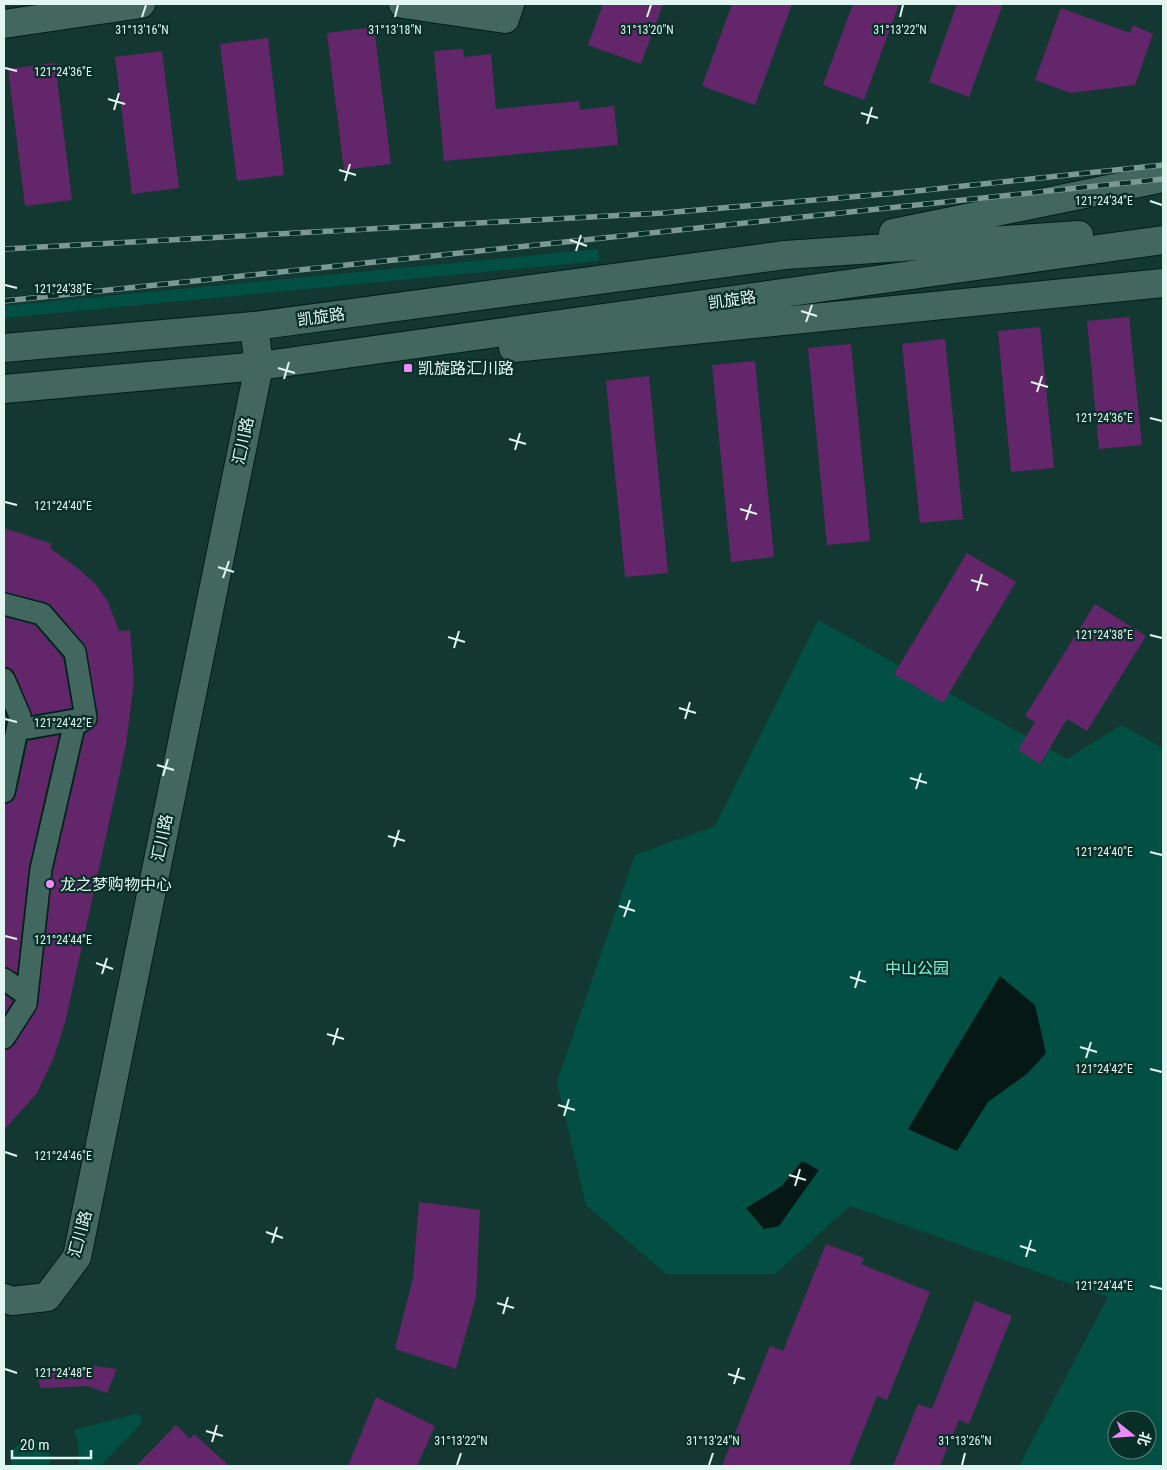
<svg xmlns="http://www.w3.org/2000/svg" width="1167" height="1470" font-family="'Roboto Condensed','Noto Sans SC',sans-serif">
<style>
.green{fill:#024f44;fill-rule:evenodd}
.water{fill:#061815}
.building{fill:#64266a}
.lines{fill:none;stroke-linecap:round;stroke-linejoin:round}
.pedestrian-casing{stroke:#021e19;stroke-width:24}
.minor-casing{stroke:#021e19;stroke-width:30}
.tertiary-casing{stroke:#021e19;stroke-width:30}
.pedestrian{stroke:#42675f;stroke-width:21}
.minor{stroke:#42675f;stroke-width:28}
.tertiary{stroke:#42675f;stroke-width:28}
.rail-casing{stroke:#7b9892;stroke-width:5.5}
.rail{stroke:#072e27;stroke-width:4;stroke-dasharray:11;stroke-linecap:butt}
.ticks{fill:none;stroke:#e2f6f1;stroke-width:2}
.poi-dot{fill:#ee8bf8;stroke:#072e27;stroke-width:2}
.labels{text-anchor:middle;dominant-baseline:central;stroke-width:4.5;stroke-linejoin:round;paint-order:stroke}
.street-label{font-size:16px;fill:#e2f6f1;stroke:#072e27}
.poi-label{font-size:16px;fill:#e2f6f1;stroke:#072e27;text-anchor:start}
.park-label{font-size:16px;fill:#74fbe1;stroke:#072e27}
.ticks-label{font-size:12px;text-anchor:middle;fill:#e2f6f1;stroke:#072e27;stroke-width:4.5;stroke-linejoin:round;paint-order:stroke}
</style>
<rect width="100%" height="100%" fill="#133831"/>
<!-- green -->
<path class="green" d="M 598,249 L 599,261 L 4,318 L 4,306 Z
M 818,620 L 1067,759 L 1121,725 L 1163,748 L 1163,1466 L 1019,1466 L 1108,1297 L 850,1206 L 775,1274 L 666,1274 L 586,1205 L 557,1082 L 635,855 L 715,826 ZM 1117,1420 L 1147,1420 L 1147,1450 L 1117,1450 Z
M 135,1414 L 141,1416 L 142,1423 L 100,1466 L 79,1466 L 78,1441 L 74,1430 Z
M 34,1439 C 46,1444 54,1453 49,1466 L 12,1466 C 8,1450 19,1440 34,1439 Z"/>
<!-- water -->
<path class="water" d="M 1000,976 L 1035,1005 L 1046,1053 L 1028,1073 L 988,1102 L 957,1151 L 908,1129 Z
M 802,1161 L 819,1170 L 779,1226 L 764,1229 L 746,1208 L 782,1186 Z"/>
<!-- building -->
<path class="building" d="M 603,4 L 663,4 L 641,64 L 588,45 Z
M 732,4 L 792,4 L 755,105 L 702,86 Z
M 853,4 L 899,4 L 864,100 L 823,85 Z
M 957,4 L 1003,4 L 969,97 L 929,82 Z
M 1061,8 L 1130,33 L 1133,25 L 1153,34 L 1135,85 L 1071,93 L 1035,80 Z
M 374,27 L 391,164 L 344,170 L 327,33 Z
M 268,38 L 284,175 L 237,181 L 220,44 Z
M 463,49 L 464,57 L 491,54 L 496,109 L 579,101 L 580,110 L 614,106 L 618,145 L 444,161 L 434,51 Z
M 162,51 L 179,188 L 132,194 L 115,57 Z
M 55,63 L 72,200 L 25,206 L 8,69 Z
M 1129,317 L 1142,445 L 1099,449 L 1087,321 Z
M 1040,327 L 1054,468 L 1011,472 L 998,331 Z
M 945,339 L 963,519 L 920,523 L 902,344 Z
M 851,344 L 870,541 L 827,545 L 808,348 Z
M 755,361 L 774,557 L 731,562 L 712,365 Z
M 649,376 L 668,573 L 625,577 L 606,381 Z
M 4,528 L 52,544 L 50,548 L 79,569 L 96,585 L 107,600 L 119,631 L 130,630 L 134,681 L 126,745 L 65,1023 L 54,1057 L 37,1093 L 4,1130 L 4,1050 L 14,1045 L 38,1006 L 53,871 L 85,734 L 94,727 L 98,716 L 84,644 L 51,605 L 45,602 L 4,592 Z
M 967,553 L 1016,582 L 943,703 L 894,674 Z
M 1095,604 L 1146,636 L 1087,731 L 1067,719 L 1040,764 L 1018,750 L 1035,722 L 1025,716 Z
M 4,617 L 35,625 L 63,658 L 72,708 L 32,715 L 15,674 L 11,669 L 4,667 Z
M 59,735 L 29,866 L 17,973 L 4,967 L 4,804 L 13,801 L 16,795 L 28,741 Z
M 4,994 L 13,1001 L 4,1015 Z
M 419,1202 L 480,1210 L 476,1297 L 456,1369 L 395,1349 L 413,1278 Z
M 826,1244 L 864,1258 L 861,1264 L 930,1292 L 887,1400 L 877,1396 L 849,1466 L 722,1466 L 770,1346 L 783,1351 Z
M 975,1301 L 1012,1316 L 969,1424 L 959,1420 L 940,1466 L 893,1466 L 918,1404 L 932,1409 Z
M 94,1366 L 117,1369 L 107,1393 L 88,1386 L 40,1388 L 38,1373 Z
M 376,1397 L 435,1426 L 417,1466 L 348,1466 Z
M 176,1425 L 190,1439 L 194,1434 L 229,1466 L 136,1466 Z"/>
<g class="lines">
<defs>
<path id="pedestrian" d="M 4,604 L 42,614 L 75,652 L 86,718 L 74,726 L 41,869 L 26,1004 L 4,1038
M 4,679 L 20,716 L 4,792
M 17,730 L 86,718
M 4,979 L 27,995"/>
<path id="minor" d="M 403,4 L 505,19 L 510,4
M 4,24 L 141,4
M 4,1298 L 12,1301 L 47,1297 L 77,1257 L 259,366 L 254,326"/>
<path id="tertiary" d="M 893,233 L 1163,178
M 4,348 L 254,326 L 785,255 L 1079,235
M 513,348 L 1163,283
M 4,389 L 259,366 L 1163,240"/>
</defs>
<!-- pedestrian casing -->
<use href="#pedestrian" class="pedestrian-casing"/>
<!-- minor casing -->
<use href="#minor" class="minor-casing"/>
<!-- tertiary casing -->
<use href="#tertiary" class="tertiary-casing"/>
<!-- pedestrian -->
<use href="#pedestrian" class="pedestrian"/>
<!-- minor -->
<use href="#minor" class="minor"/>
<!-- tertiary -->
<use href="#tertiary" class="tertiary"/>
<defs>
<path id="rail" d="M 4,249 L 663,213 L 897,193 L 1163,165
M 4,301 L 1163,179"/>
</defs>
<!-- rail casing -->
<use href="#rail" class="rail-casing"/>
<!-- rail -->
<use href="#rail" class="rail"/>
</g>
<!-- ticks -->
<path class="ticks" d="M 142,17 L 146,5M 395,17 L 398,5M 647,17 L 651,5M 900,17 L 903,5M 5,68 L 17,71M 108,99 L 125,104M 114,110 L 119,93M 861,113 L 878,118M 867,124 L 872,107M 339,170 L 356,175M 345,181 L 350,164M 1150,201 L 1162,205M 570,240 L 587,246M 576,251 L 581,235M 5,285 L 17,288M 801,311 L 817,316M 806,322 L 812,305M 278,368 L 295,373M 284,379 L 289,362M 1031,382 L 1048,387M 1037,392 L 1042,376M 1150,418 L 1162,421M 509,439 L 526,444M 515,450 L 520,433M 5,502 L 17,505M 740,509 L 757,514M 746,520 L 751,504M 218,567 L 234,572M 223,578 L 229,561M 971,580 L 988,585M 977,591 L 982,574M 1150,635 L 1162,638M 448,637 L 465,642M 454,648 L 459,631M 679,708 L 696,713M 5,719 L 17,722M 685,719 L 690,702M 157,765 L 174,770M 163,776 L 168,759M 910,778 L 927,783M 916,789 L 921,773M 388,836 L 405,841M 394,847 L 399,830M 1150,852 L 1162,855M 619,906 L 635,911M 624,917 L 630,900M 5,936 L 17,939M 96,963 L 113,969M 102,974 L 107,958M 850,977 L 866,982M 855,988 L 860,971M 327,1034 L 344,1039M 333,1045 L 338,1028M 1080,1047 L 1097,1052M 1086,1058 L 1091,1042M 1150,1069 L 1162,1072M 558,1105 L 575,1110M 564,1116 L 569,1099M 5,1152 L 17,1156M 789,1175 L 806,1180M 795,1186 L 800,1169M 266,1232 L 283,1238M 272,1243 L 277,1227M 1020,1246 L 1036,1251M 1026,1257 L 1031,1240M 1150,1286 L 1162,1289M 497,1303 L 514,1308M 503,1314 L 508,1297M 5,1369 L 17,1373M 728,1374 L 745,1379M 734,1384 L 739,1368M 206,1431 L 223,1436M 212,1442 L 217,1425M 457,1465 L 461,1453M 709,1465 L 713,1453M 962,1465 L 965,1453"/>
<!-- markers -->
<g class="poi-dot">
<rect x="403" y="363" width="10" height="10" rx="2.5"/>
<circle cx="50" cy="884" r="5"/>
</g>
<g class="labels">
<!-- street labels -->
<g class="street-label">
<text transform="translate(732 300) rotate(-8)">凯旋路</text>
<text transform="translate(321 317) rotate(-8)">凯旋路</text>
<text transform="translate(243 441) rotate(-78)">汇川路</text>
<text transform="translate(162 838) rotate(-78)">汇川路</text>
<text transform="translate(80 1234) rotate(-75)">汇川路</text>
</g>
<!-- poi labels -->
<g class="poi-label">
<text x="418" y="368">凯旋路汇川路</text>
<text x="60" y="884">龙之梦购物中心</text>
</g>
<!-- park labels -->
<g class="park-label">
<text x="917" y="968">中山公园</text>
</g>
</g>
<g class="ticks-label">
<text x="142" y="34">31°13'16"N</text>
<text x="395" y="34">31°13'18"N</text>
<text x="647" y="34">31°13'20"N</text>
<text x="900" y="34">31°13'22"N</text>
<text x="63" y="76">121°24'36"E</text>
<text x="1104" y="205">121°24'34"E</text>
<text x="63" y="293">121°24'38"E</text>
<text x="1104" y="422">121°24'36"E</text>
<text x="63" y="510">121°24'40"E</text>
<text x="1104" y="639">121°24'38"E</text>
<text x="63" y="727">121°24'42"E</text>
<text x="1104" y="856">121°24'40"E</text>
<text x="63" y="944">121°24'44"E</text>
<text x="1104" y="1073">121°24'42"E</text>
<text x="63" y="1160">121°24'46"E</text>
<text x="1104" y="1290">121°24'44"E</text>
<text x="63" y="1377">121°24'48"E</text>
<text x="461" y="1445">31°13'22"N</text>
<text x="713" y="1445">31°13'24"N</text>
<text x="965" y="1445">31°13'26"N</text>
</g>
<!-- border -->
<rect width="1167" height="1470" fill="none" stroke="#e2f6f1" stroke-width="10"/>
<!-- north arrow -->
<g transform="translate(1132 1435) rotate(107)"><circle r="24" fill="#072e27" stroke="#5f7e78"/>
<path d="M0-4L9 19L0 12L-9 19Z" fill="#ee8bf8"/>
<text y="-8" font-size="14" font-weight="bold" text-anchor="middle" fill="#e2f6f1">北</text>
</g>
<!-- scale -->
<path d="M12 1450v8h79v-8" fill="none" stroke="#e2f6f1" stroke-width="2.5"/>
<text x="20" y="1450" font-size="15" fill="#e2f6f1" stroke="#072e27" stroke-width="4" paint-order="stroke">20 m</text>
</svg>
